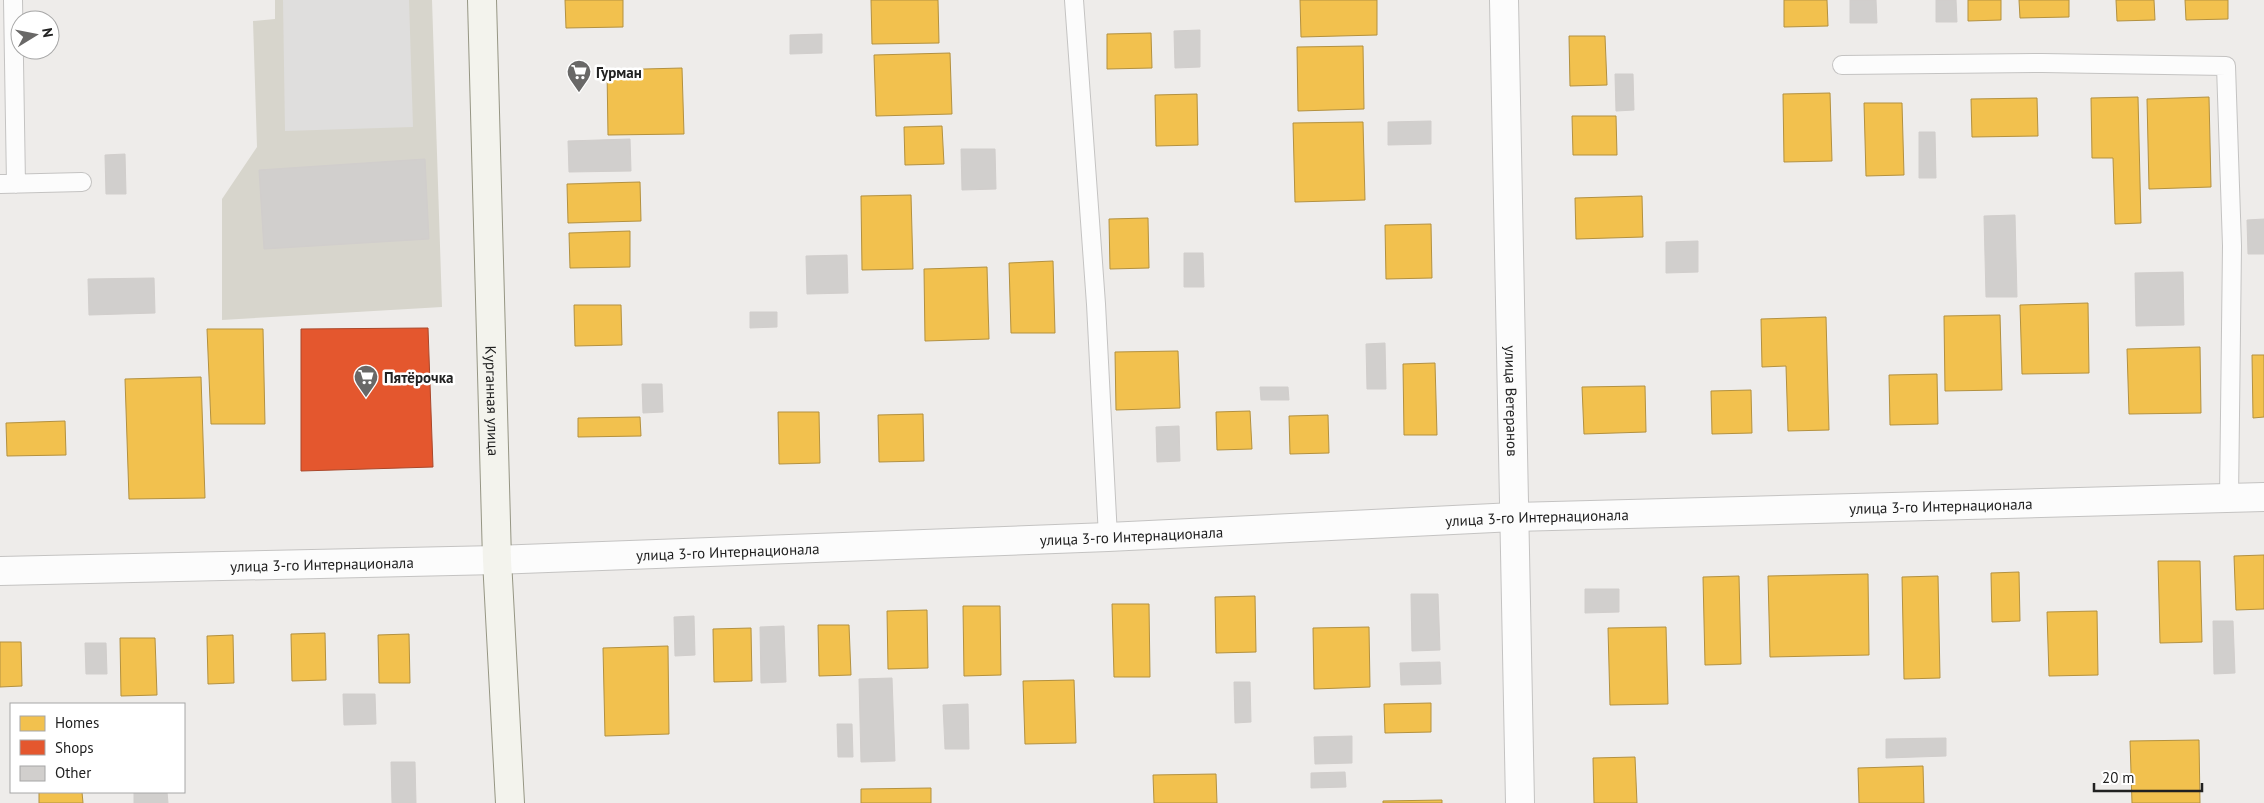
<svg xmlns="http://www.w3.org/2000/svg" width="2264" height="803" font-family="'PT Sans',sans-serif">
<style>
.construction{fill:#d7d5cc}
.parking{fill:#dfdedd}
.homes{fill:#f2c14e;stroke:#b39140}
.shops{fill:#e4572e;stroke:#aa472a}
.building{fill:#d1cfcd;stroke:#d1cecc}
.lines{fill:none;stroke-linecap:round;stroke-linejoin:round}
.lane-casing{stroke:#c4c3c2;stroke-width:20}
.street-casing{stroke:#c4c3c2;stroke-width:30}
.secondary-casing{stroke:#969684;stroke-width:30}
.lane{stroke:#fcfcfc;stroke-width:18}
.street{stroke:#fcfcfc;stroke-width:28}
.secondary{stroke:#f3f3ed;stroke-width:28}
.labels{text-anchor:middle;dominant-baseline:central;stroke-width:5;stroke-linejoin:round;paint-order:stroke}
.poi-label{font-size:15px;font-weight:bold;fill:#212121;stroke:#fff;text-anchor:start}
.street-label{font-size:15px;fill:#212121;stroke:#fff}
</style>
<rect width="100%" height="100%" fill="#eeecea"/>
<!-- construction -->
<path class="construction" d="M 275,0 L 432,0 L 442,307 L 222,320 L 222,199 L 257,147 L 253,21 L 275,19 Z"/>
<!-- parking -->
<path class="parking" d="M 283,0 L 409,0 L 413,127 L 285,131 Z"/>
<!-- homes -->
<path class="homes" d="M 565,0 L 623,0 L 623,27 L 566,28 Z
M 871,0 L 938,0 L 939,43 L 872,44 Z
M 1300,0 L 1377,0 L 1377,35 L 1301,37 Z
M 1784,0 L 1827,0 L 1828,26 L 1784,27 Z
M 1968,0 L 2001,0 L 2001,20 L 1968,21 Z
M 2019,0 L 2069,0 L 2069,17 L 2020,18 Z
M 2116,0 L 2154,0 L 2155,20 L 2117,21 Z
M 2185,0 L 2228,0 L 2228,19 L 2186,20 Z
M 1151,33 L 1152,68 L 1107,69 L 1107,34 Z
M 1569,36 L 1605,36 L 1607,85 L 1570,86 Z
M 1363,46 L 1364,109 L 1298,111 L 1297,47 Z
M 950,53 L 952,114 L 876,116 L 874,55 Z
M 682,68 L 684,134 L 608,135 L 607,70 Z
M 1830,93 L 1832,161 L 1784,162 L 1783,94 Z
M 1197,94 L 1198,145 L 1156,146 L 1155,95 Z
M 2138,97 L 2141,223 L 2115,224 L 2113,158 L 2092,158 L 2091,98 Z
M 2209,97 L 2211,187 L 2149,189 L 2147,99 Z
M 2037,98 L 2038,136 L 1972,137 L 1971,99 Z
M 1864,103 L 1902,103 L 1904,175 L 1866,176 Z
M 1572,116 L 1616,116 L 1617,155 L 1573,155 Z
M 1363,122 L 1365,200 L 1295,202 L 1293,123 Z
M 942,126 L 944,164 L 905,165 L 904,127 Z
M 640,182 L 641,221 L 568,223 L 567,184 Z
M 911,195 L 913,269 L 862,270 L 861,196 Z
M 1642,196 L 1643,237 L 1576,239 L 1575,198 Z
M 1148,218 L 1149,268 L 1110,269 L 1109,219 Z
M 1431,224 L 1432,278 L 1386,279 L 1385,225 Z
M 630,231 L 630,267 L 570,268 L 569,233 Z
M 1053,261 L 1055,333 L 1011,333 L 1009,263 Z
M 987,267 L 989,339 L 925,341 L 924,269 Z
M 2088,303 L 2089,373 L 2022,374 L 2020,305 Z
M 574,305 L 621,305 L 622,345 L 575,346 Z
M 2000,315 L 2002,390 L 1945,391 L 1944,316 Z
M 1826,317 L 1829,430 L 1788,431 L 1786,366 L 1762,367 L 1761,319 Z
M 207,329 L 263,329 L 265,424 L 211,424 Z
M 2200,347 L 2201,413 L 2129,414 L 2127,349 Z
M 1178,351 L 1180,408 L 1116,410 L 1115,352 Z
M 2252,355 L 2264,355 L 2264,417 L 2253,418 Z
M 1435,363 L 1437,435 L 1404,435 L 1403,364 Z
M 1937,374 L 1938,424 L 1890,425 L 1889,375 Z
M 201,377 L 205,498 L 129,499 L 125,379 Z
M 1645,386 L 1646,432 L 1584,434 L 1582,387 Z
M 1751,390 L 1752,433 L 1712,434 L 1711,391 Z
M 1250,411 L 1252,449 L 1217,450 L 1216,412 Z
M 778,412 L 819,412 L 820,463 L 779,464 Z
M 923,414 L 924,461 L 879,462 L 878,415 Z
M 1328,415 L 1329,453 L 1290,454 L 1289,416 Z
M 640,417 L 641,436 L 578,437 L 578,418 Z
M 65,421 L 66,455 L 7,456 L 6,423 Z
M 2264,555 L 2264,609 L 2236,610 L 2234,556 Z
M 2158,561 L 2200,561 L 2202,642 L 2160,643 Z
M 2019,572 L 2020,621 L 1992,622 L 1991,573 Z
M 1868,574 L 1869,655 L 1770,657 L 1768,576 Z
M 1739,576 L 1741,664 L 1705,665 L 1703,577 Z
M 1938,576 L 1940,678 L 1904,679 L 1902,577 Z
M 1255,596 L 1256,652 L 1216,653 L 1215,597 Z
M 1112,604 L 1149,604 L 1150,677 L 1114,677 Z
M 963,606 L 1000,606 L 1001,675 L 964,676 Z
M 927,610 L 928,668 L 888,669 L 887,611 Z
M 2097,611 L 2098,675 L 2049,676 L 2047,612 Z
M 818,625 L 849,625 L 851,675 L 819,676 Z
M 1369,627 L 1370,687 L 1314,689 L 1313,628 Z
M 1666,627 L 1668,704 L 1610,705 L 1608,628 Z
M 751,628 L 752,681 L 714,682 L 713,629 Z
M 325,633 L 326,680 L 292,681 L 291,634 Z
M 409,634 L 410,683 L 379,683 L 378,635 Z
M 233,635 L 234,683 L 208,684 L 207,636 Z
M 120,638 L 155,638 L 157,695 L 121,696 Z
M 0,642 L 21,642 L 22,686 L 0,687 Z
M 668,646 L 669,734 L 605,736 L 603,648 Z
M 1074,680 L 1076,743 L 1025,744 L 1023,681 Z
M 1431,703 L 1431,732 L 1385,733 L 1384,704 Z
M 2199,740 L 2200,803 L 2132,803 L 2130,741 Z
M 1635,757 L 1637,803 L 1594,803 L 1593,758 Z
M 1923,766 L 1924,803 L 1859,803 L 1858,768 Z
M 1216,774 L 1217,803 L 1154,803 L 1153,775 Z
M 931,788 L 931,803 L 861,803 L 861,789 Z
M 39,792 L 82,792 L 83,803 L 39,803 Z
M 1442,800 L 1442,803 L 1383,803 L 1383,801 Z"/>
<!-- shops -->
<path class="shops" d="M 428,328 L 433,467 L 301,471 L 301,329 Z"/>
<!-- building -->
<path class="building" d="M 1850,0 L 1876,0 L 1877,23 L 1850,23 Z
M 1936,0 L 1956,0 L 1957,22 L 1936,22 Z
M 1200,30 L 1200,67 L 1175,68 L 1174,31 Z
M 822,34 L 822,53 L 790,54 L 790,35 Z
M 1615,74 L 1633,74 L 1634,110 L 1616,111 Z
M 1431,121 L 1431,144 L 1388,145 L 1388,122 Z
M 1919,132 L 1935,132 L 1936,178 L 1919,178 Z
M 630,139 L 631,171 L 569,172 L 568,141 Z
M 961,149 L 995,149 L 996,189 L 962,190 Z
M 125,154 L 126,194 L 106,194 L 105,155 Z
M 425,159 L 429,239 L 264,249 L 259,170 Z
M 2015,215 L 2017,297 L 1986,297 L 1984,216 Z
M 2264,219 L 2264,254 L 2248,254 L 2247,220 Z
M 1698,241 L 1698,272 L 1666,273 L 1666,242 Z
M 1184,253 L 1203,253 L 1204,287 L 1184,287 Z
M 847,255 L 848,293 L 807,294 L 806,256 Z
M 2183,272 L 2184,325 L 2136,326 L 2135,273 Z
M 154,278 L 155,313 L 89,315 L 88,279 Z
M 750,312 L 777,312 L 777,327 L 750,328 Z
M 1385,343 L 1386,389 L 1367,389 L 1366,344 Z
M 642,384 L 662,384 L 663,412 L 643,413 Z
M 1260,387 L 1288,387 L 1289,400 L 1261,400 Z
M 1179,426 L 1180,461 L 1157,462 L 1156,427 Z
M 1585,589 L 1619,589 L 1619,612 L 1585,613 Z
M 1411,594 L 1438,594 L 1440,650 L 1412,651 Z
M 694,616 L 695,655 L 675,656 L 674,617 Z
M 2213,621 L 2233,621 L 2235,673 L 2214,674 Z
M 784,626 L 786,682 L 761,683 L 760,627 Z
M 85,643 L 106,643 L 107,674 L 86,674 Z
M 1440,662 L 1441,684 L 1401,685 L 1400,663 Z
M 892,678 L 895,761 L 861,762 L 859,679 Z
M 1234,682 L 1250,682 L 1251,722 L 1235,723 Z
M 343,694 L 375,694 L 376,724 L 344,725 Z
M 968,704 L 969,749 L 945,749 L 943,705 Z
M 837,724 L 852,724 L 853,757 L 838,757 Z
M 1352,736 L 1352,763 L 1315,764 L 1314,737 Z
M 1946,738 L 1946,756 L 1886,758 L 1886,739 Z
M 391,762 L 415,762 L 416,803 L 392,803 Z
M 1345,772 L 1346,787 L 1311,788 L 1311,773 Z
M 134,792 L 167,792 L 168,803 L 134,803 Z"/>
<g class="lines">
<defs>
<path id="lane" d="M 13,0 L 16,184
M 1074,0 L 1096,304 L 1108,537
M 1842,65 L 2042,63 L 2226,66 L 2232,246 L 2229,499
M 0,184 L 82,182"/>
<g id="street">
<path id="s1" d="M 1504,0 L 1520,803"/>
<path id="s2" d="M 0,571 L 497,560 L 1108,537 L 1514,517 L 2264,497"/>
</g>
<g id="secondary">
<path id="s3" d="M 482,0 L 497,560 L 510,803"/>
</g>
</defs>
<!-- lane casing -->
<use href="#lane" class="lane-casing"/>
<!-- street casing -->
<use href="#street" class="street-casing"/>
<!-- secondary casing -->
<use href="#secondary" class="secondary-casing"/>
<!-- lane -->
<use href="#lane" class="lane"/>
<!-- street -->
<use href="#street" class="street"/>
<!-- secondary -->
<use href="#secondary" class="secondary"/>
</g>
<!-- icons -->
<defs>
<symbol id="supermarket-pin" viewBox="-11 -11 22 30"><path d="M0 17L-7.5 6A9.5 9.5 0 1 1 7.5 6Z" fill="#696867" stroke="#fff"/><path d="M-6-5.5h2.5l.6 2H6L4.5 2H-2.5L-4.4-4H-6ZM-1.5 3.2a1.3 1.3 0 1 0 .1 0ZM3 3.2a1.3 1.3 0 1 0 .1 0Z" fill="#fff"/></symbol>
</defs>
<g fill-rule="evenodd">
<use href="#supermarket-pin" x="565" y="58" width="28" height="38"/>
<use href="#supermarket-pin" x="352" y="363" width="28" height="38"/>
</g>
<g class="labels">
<!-- poi labels -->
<g class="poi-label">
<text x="596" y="72">Гурман</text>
<text x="384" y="377">Пятёрочка</text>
</g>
<!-- street labels -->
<g class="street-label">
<text stroke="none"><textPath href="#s3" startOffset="401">Курганная улица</textPath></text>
<text stroke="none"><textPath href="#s1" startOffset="401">улица Ветеранов</textPath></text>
<text stroke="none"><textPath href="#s2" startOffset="1942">улица 3-го Интернационала</textPath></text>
<text stroke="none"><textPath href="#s2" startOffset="1538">улица 3-го Интернационала</textPath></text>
<text stroke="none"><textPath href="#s2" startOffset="1132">улица 3-го Интернационала</textPath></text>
<text stroke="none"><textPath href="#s2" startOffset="728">улица 3-го Интернационала</textPath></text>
<text stroke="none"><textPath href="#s2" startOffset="322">улица 3-го Интернационала</textPath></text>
</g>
</g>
<!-- legend -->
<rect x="10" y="703" width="175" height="90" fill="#ffffff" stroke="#a6a6a6"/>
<rect x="20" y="716" width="25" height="15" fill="#f2c14e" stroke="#a6a6a6"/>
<text x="55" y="728" font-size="15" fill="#212121">Homes</text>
<rect x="20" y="740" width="25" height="15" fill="#e4572e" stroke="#a6a6a6"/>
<text x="55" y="753" font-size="15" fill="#212121">Shops</text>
<rect x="20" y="766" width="25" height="15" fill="#d1cfcd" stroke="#a6a6a6"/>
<text x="55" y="778" font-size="15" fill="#212121">Other</text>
<!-- north arrow -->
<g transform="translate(35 35) rotate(80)"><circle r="24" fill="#ffffff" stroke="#a6a6a6"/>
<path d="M0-4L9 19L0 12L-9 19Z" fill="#696867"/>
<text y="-8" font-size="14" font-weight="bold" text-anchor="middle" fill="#212121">N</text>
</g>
<!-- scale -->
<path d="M2094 783v8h108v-8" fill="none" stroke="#212121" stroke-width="2.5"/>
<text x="2102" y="783" font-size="15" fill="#212121" stroke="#ffffff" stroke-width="4" paint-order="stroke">20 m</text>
</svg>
